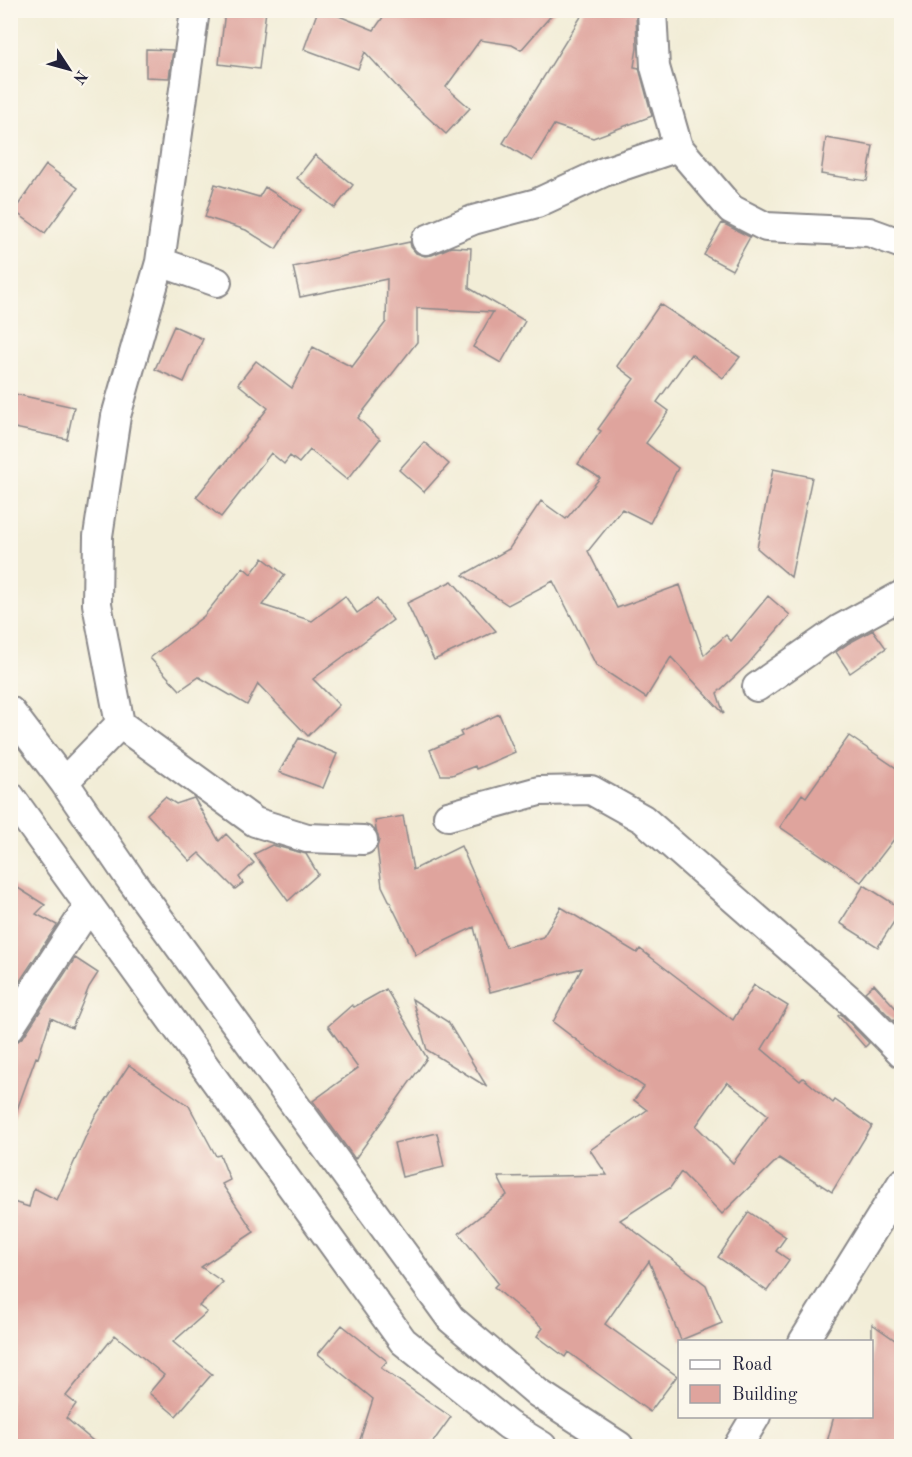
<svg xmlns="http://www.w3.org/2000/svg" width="912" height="1457" font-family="'Old Standard TT',serif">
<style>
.building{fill:#dfa49d;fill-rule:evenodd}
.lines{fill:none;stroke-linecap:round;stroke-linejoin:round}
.minor-casing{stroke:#8a8889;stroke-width:32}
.minor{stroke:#fff;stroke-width:28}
</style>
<rect width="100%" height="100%" fill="#fbf7ec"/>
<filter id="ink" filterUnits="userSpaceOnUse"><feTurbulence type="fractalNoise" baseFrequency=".0167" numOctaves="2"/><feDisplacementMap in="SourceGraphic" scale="12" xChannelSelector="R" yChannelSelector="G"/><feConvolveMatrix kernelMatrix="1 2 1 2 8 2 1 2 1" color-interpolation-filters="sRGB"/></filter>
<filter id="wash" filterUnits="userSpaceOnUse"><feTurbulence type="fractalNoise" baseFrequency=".008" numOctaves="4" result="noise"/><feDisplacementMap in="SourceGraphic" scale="24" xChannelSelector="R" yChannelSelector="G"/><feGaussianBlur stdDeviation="1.35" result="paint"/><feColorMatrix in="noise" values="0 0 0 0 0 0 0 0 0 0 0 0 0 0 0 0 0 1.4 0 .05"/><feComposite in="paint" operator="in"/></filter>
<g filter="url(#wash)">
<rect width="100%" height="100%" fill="#f2edd7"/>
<g id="blocks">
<!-- building -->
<path class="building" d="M 225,10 L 266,10 L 259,69 L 219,64 Z
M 318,10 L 324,10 L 374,30 L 388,10 L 556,10 L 521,50 L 512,45 L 480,40 L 446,87 L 470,108 L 446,134 L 411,102 L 365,52 L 358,69 L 304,49 Z
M 585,10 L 636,10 L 637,48 L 634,67 L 639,68 L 652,116 L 593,138 L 554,125 L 532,161 L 503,143 Z
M 146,49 L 173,50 L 169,78 L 146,77 Z
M 826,138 L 873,146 L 867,181 L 821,174 Z
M 315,155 L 353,185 L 335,208 L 297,178 Z
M 46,165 L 78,188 L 45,233 L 14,211 Z
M 215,184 L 259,197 L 265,187 L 301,210 L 276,249 L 246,230 L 205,217 Z
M 722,223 L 750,237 L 732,270 L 704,255 Z
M 410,242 L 411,247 L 416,253 L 425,256 L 432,255 L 451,247 L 471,248 L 469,288 L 525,321 L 501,363 L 473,347 L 493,312 L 417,308 L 417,342 L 358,418 L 380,439 L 347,480 L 310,450 L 299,463 L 290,456 L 284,464 L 271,453 L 221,517 L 196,497 L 222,465 L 223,466 L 268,408 L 238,384 L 256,361 L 292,388 L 313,347 L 352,367 L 386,322 L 387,279 L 300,297 L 293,267 Z
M 660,304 L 740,357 L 723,378 L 691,354 L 657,402 L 669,411 L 646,443 L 678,468 L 650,523 L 622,509 L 588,551 L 617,608 L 680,585 L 704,655 L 726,635 L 731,641 L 768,596 L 790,615 L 748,664 L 717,693 L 724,714 L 671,657 L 646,698 L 596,665 L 553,581 L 508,605 L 463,575 L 509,549 L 541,501 L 566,519 L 600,478 L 578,464 L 601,431 L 598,429 L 634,379 L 617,366 Z
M 174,326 L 203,339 L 184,382 L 155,369 Z
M 10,393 L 74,407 L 67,439 L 10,427 Z
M 424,442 L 449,464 L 424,492 L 399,470 Z
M 773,469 L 812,477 L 791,577 L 757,548 Z
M 263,558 L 285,575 L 262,605 L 312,621 L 345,596 L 357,613 L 377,599 L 393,620 L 313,679 L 339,705 L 308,736 L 258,684 L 247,705 L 199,677 L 180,690 L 150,658 L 204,616 L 243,567 L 251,574 Z
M 452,581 L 496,631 L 434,660 L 407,603 Z
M 873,630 L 886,648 L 850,673 L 836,652 L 849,643 Z
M 499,714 L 515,752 L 476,769 L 475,766 L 452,775 L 441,775 L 430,750 L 462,736 L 460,732 Z
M 849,736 L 902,772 L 902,829 L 861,882 L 780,827 L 802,794 L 806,797 Z
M 299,738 L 337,754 L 323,788 L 279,772 Z
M 165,797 L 176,804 L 194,798 L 219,841 L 226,834 L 254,863 L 239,877 L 243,883 L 235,889 L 199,853 L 190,861 L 147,814 Z
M 403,816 L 413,870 L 461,846 L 506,947 L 543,937 L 561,907 L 637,953 L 640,949 L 733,1020 L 754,985 L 788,1006 L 762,1049 L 800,1081 L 803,1078 L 833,1103 L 835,1100 L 872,1126 L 832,1192 L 779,1158 L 722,1214 L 681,1172 L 670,1188 L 620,1220 L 706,1285 L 722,1323 L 681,1340 L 649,1261 L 605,1324 L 677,1376 L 650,1412 L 568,1352 L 565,1357 L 537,1336 L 543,1328 L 494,1287 L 498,1283 L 459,1233 L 507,1195 L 498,1177 L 607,1175 L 590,1150 L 647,1110 L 634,1100 L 644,1087 L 591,1051 L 553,1022 L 582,968 L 490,992 L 474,927 L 416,955 L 382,886 L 377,847 L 379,840 L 376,830 L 375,821 ZM 727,1082 L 768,1115 L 733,1163 L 696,1126 Z
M 272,845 L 306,854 L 318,874 L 288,901 L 254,854 Z
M 10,883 L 45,905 L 36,914 L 57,925 L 10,996 Z
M 864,885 L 902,909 L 878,947 L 840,923 Z
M 75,958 L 98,973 L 89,987 L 72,1028 L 51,1018 L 38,1058 L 36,1057 L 14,1118 L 10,1118 L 10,1043 L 18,1041 L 24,1036 Z
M 874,984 L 901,1014 L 894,1021 L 865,992 Z
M 386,989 L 427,1058 L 355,1159 L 313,1101 L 358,1068 L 328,1026 L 352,1005 L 354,1007 Z
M 412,999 L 448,1022 L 487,1087 L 427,1050 Z
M 841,1014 L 869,1043 L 865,1047 L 838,1016 Z
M 129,1065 L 189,1106 L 216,1156 L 220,1155 L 230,1180 L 222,1184 L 254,1232 L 201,1267 L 223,1282 L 199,1306 L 207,1312 L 173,1342 L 212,1374 L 176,1416 L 149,1393 L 164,1375 L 115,1335 L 66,1396 L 76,1404 L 66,1418 L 99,1446 L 10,1446 L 10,1201 L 29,1207 L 34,1188 L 57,1200 L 94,1118 Z
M 437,1133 L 444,1167 L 402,1177 L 394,1143 Z
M 749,1212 L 786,1237 L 776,1251 L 789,1260 L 767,1291 L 718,1257 Z
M 872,1324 L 902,1345 L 902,1446 L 826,1446 L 834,1416 L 872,1416 Z
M 342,1325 L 387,1361 L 381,1368 L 451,1417 L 430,1446 L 358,1446 L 373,1399 L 318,1354 Z"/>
</g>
</g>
<g filter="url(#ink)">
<use href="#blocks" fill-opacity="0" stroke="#8a8889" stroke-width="1.5"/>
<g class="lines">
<defs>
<path id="minor" d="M 652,10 L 655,67 L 678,147 L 731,209 L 766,227 L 869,232 L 902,244
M 426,240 L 473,220 L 537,203 L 604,172 L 678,147
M 160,262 L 217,282
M 757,687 L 840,629 L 902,595
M 10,711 L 64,782 L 131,880 L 451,1319 L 538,1393 L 619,1446
M 120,724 L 255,822 L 307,838 L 363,840
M 64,782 L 120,724 L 97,604 L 98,536 L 116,416 L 160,262 L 195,10
M 10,796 L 403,1341 L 508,1425 L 542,1446
M 448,816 L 539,791 L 591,790 L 643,819 L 853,1003 L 902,1053
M 10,1027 L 89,906
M 803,1342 L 902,1183
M 738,1446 L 756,1416"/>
</defs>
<!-- minor casing -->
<use href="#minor" class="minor-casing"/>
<!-- minor -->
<use href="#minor" class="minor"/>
</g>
</g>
<!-- margin -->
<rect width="912" height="1457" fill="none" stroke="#fbf7ec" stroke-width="36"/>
<!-- legend -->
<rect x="678" y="1340" width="195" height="78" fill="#fbf7ec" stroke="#a4a2a5" stroke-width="1.5"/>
<rect x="690" y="1360" width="30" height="9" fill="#ffffff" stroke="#a4a2a5" stroke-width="1.5"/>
<text x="732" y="1370" font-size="18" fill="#22223b">Road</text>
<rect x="690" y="1385" width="30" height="18" fill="#dfa49d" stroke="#a4a2a5" stroke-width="1.5"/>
<text x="732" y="1400" font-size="18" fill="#22223b">Building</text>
<!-- north arrow -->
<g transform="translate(69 69) rotate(126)" stroke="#fbf7ec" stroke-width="4.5" paint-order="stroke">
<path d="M0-4.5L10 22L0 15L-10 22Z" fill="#22223b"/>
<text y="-9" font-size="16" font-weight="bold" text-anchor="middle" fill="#22223b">N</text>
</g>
</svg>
